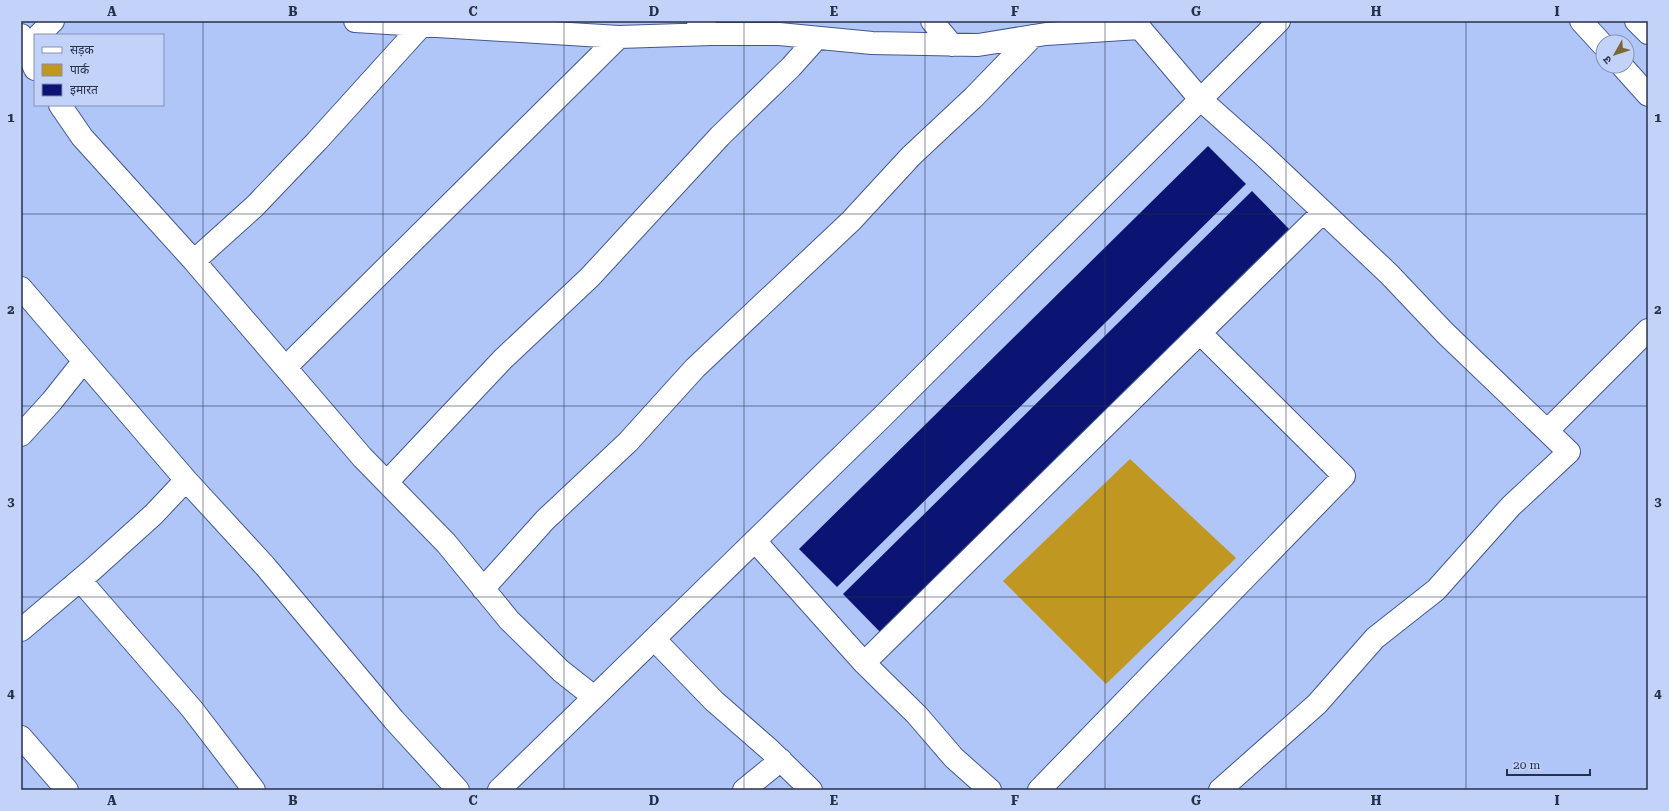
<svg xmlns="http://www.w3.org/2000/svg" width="1669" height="811" font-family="'Roboto Serif','Noto Sans Devanagari',serif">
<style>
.green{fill:#c09720}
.building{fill:#0b1472}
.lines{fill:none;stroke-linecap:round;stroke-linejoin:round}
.street-casing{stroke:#435890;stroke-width:24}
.secondary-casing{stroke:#435890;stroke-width:24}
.street{stroke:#fff;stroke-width:22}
.secondary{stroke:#fff;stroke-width:22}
.grid{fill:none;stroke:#263049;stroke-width:1;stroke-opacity:0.55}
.neatline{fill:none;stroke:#263049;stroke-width:1.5}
.grid-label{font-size:13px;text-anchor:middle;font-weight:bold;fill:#263049}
</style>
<rect width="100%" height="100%" fill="#b0c5f8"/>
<!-- green -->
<path class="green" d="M 1130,459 L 1236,558 L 1106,684 L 1003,581 Z"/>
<!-- building -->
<path class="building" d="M 1208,146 L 1246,184 L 837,587 L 799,549 Z
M 1252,191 L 1289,229 L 880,632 L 843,594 Z"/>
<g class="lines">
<defs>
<path id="street" d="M 355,21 L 619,37 L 712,34
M 698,21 L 712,34 L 779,34 L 872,43 L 978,45 L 1046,34 L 1139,28
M 932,21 L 952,45
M 1134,21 L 1200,99 L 1262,154 L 1389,274 L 1445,333 L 1569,452 L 1511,506 L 1436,590 L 1375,638 L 1317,704 L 1220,790
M 1581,21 L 1603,45
M 21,35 L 35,69
M 39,35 L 53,21
M 1622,66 L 1648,95
M 60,105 L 82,137 L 194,261 L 362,457 L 446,543 L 509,620 L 561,671 L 594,697
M 194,261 L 255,206 L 317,141 L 422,25
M 21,288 L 186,480 L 265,566 L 394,720 L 458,790
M 286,367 L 619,37
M 1547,431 L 1648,330
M 21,435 L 52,401 L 83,362
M 387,482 L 503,359 L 590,277 L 720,136 L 791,67 L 817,38
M 755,541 L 864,663 L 917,715 L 954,758 L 990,790
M 80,580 L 192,709 L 254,790
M 483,589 L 545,520 L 628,442 L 695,368 L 851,221 L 911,156 L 974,97 L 1033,36
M 21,630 L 93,569 L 154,514 L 186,480
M 654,639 L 714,701 L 770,750 L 811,790
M 864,663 L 1323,212
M 21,737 L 67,790
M 744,790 L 781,760
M 1039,790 L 1344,476 L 1200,333"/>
<path id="secondary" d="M 1636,21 L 1648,33
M 499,790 L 883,416 L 1279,21"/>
</defs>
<!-- street casing -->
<use href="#street" class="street-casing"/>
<!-- secondary casing -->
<use href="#secondary" class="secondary-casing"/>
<!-- street -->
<use href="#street" class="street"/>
<!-- secondary -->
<use href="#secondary" class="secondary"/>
</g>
<!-- grid -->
<path class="grid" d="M 203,21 L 203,790M 383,21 L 383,790M 564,21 L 564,790M 744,21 L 744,790M 925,21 L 925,790M 1105,21 L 1105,790M 1286,21 L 1286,790M 1466,21 L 1466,790M 21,214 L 1648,214M 21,406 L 1648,406M 21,597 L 1648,597"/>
<!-- border -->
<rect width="1669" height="811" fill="none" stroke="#c2d2f9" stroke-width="44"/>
<!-- legend -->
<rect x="34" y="34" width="130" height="72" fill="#c2d2f9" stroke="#8491b3"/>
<rect x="42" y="47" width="20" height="6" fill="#ffffff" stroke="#8491b3"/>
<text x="70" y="54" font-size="12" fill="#263049">सड़क</text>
<rect x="42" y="64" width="20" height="12" fill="#c09720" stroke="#8491b3"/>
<text x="70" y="74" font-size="12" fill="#263049">पार्क</text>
<rect x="42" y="84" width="20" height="12" fill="#0b1472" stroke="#8491b3"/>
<text x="70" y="94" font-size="12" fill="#263049">इमारत</text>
<!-- north arrow -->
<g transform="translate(1615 54) rotate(231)"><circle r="19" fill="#c2d2f9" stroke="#8491b3"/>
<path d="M0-3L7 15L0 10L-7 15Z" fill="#7b6736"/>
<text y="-6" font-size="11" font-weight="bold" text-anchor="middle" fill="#263049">उ</text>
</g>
<!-- scale -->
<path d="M1507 769v6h83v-6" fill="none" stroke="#263049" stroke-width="2"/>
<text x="1513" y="769" font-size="12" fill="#263049" stroke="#c2d2f9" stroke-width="3" paint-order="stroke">20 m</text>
<rect x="22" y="22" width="1625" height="767" class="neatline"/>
<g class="grid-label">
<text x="112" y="16">A</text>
<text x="293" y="16">B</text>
<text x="473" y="16">C</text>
<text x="654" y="16">D</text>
<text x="834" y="16">E</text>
<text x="1015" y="16">F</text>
<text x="1196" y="16">G</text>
<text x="1376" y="16">H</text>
<text x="1557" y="16">I</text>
<text x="11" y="122">1</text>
<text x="1658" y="122">1</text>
<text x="11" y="314">2</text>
<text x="1658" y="314">2</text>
<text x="11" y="506">3</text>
<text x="1658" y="506">3</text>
<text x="11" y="698">4</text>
<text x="1658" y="698">4</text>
<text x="112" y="805">A</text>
<text x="293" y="805">B</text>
<text x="473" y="805">C</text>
<text x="654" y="805">D</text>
<text x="834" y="805">E</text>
<text x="1015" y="805">F</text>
<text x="1196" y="805">G</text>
<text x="1376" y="805">H</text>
<text x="1557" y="805">I</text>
</g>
</svg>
